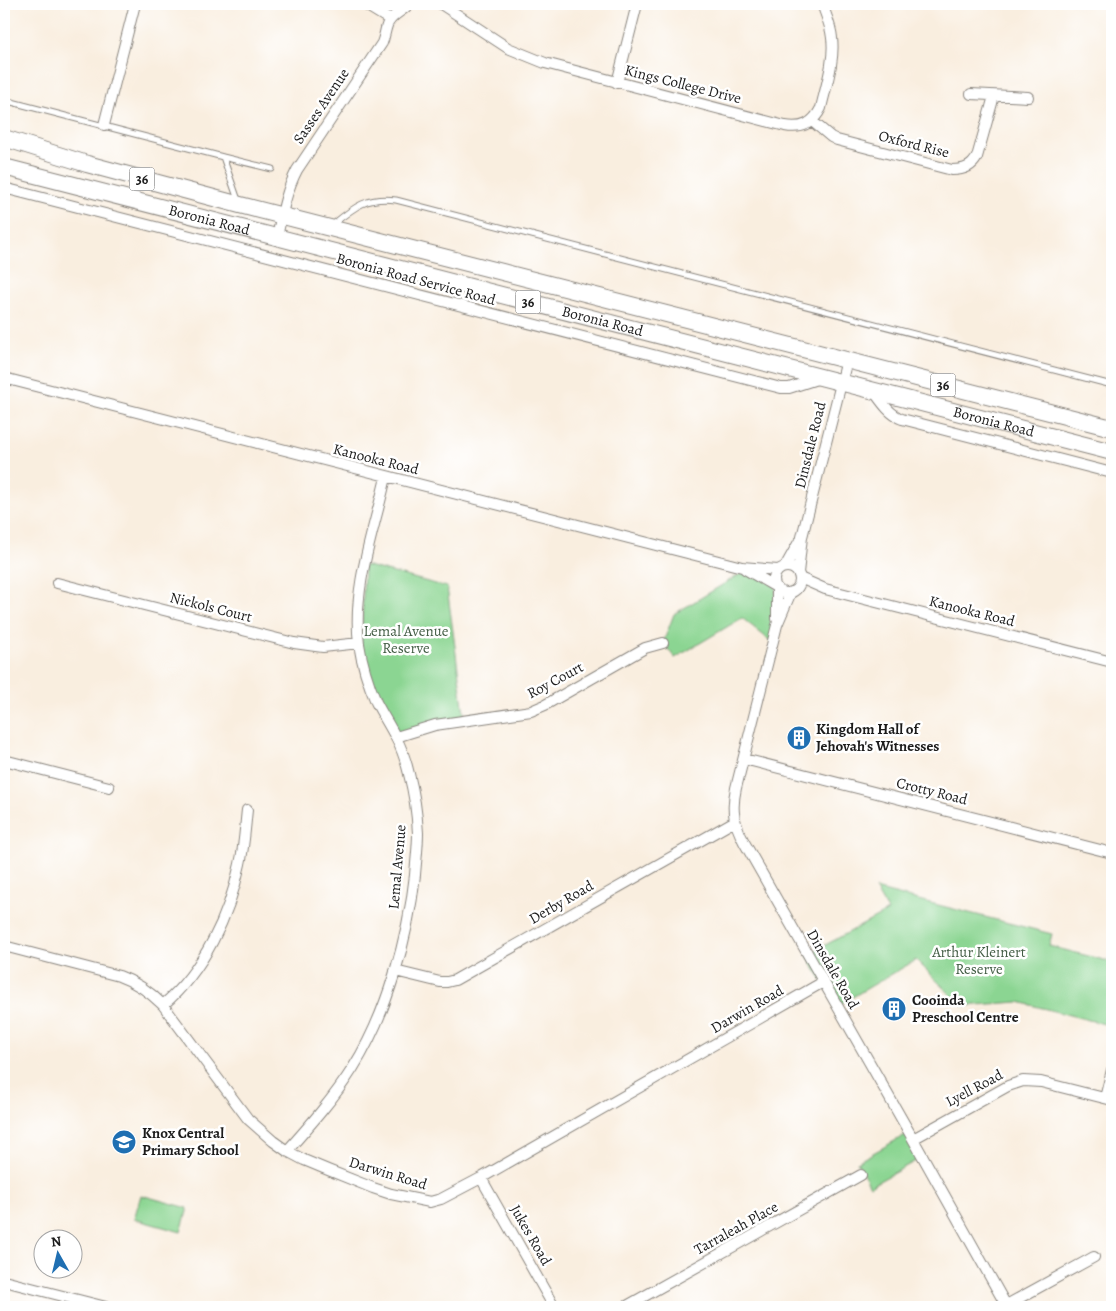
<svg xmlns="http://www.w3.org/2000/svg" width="1116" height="1311" font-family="Alegreya,serif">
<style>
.green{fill:#8bd592;stroke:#547857}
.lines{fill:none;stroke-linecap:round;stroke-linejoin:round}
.lane-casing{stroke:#8a857e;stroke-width:7}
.street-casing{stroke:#8a857e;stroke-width:12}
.primary-casing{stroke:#8a857e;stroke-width:18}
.lane{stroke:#fff;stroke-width:5}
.street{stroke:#fff;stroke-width:10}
.primary{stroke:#fff;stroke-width:16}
.labels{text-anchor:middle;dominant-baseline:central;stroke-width:5;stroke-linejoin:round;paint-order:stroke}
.shield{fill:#fff;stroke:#606060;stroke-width:1}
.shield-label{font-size:14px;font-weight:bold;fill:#1c1c1c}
.street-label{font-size:15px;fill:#1c1c1c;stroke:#fff}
.park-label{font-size:15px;fill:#435d45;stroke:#fff}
.poi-label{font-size:15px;font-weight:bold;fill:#1c1c1c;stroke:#fff;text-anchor:start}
</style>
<rect width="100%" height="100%" fill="#fff"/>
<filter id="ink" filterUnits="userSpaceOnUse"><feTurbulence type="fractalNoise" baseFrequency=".02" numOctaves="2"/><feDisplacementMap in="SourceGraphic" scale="10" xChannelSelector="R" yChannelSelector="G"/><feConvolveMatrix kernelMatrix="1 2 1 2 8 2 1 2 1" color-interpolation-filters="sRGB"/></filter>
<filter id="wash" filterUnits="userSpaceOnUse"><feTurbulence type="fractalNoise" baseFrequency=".0096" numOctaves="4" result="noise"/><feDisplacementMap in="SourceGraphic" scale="20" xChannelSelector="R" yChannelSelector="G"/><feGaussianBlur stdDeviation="1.12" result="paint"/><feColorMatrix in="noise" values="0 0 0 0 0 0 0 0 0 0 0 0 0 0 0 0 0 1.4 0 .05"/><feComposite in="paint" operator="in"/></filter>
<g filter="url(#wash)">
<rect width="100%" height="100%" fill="#f9eedf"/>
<!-- green -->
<path class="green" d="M 364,565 L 447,587 L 465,721 L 396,737 L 361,656 Z
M 747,570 L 776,587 L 773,643 L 742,618 L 675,658 L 663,643 L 674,614 Z
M 875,889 L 1052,934 L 1049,946 L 1112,962 L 1112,1026 L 1019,1002 L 962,1006 L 916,960 L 837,1006 L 807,955 L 888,911 Z
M 909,1133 L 923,1157 L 870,1186 L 857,1162 Z
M 141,1195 L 188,1208 L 181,1232 L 134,1219 Z"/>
</g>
<g filter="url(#ink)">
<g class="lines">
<defs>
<path id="lane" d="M 4,100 L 223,157 L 238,200
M 223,157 L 272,169
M 331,226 C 353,208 366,196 396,200 L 1112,385"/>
<path id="street" d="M 364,4 L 390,20
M 441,4 L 508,48 L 545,63 L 785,126 C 802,129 813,124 821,108 C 826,86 835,60 832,38 C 831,26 826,15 822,4
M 617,83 L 637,4
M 971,94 L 1028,97
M 812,121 L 831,137 L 837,140 L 952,170 C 964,170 972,167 977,157 L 994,96
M 104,125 L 135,4
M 4,188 L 781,388 L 789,388 L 820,378
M 277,237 C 282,214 286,191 297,170 L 382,43 C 385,36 385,29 388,23 C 393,14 403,11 409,4
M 4,378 L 742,567 L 778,570
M 873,390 C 881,401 889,414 902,419 L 1112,473
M 785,567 L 799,542
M774 580a13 13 0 1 1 26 0a13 13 0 1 1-26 0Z
M 745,569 L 776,587
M 798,573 L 802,537 L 847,360
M 800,578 L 825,589 L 1112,662
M 57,583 L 294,643 L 323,647 L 359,643
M 791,592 L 777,625 L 736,788 C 731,810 734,823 744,842 L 913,1139 L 1007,1307
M 777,619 L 777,588
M 396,737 L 435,725 L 531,711 L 545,705 L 645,648 L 663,643
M 744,759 L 1112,853
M 4,760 L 109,787
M 4,946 L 119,976 C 136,982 150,992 163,1005 L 248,1119 L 273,1141 L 287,1151 L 304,1160 L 328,1170 L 373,1188 L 391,1194 L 430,1202 L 441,1199 L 481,1178 L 823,982
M 395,971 L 440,982 L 447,982 L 455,980 L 735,821
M 163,1005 C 204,970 229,916 240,864 C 244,847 245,828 247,810
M 1105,1098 L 1112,1070
M 913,1139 L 1008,1086 L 1023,1081 L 1041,1082 L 1112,1100
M 287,1151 C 311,1124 334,1098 353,1068 C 387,1014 408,938 415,875 C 416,861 418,847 418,833 C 417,813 414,793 409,774 C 406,761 402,749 396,738 C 390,726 382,714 376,702 C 368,683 362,664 359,644 C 352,587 374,531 386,477
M 481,1178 L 554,1307
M 4,1281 L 106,1307
M 625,1307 L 861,1175
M 1003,1307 L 1094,1257"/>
<g id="primary">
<path d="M 4,138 L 87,164 L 240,205 L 1112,428"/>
<path id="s1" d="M 4,167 L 1112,452"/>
</g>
</defs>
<!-- lane casing -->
<use href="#lane" class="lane-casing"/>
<!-- street casing -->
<use href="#street" class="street-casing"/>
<!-- primary casing -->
<use href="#primary" class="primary-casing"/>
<!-- lane -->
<use href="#lane" class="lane"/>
<!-- street -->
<use href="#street" class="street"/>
<!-- primary -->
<use href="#primary" class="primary"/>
</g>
</g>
<!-- icons -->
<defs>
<symbol id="building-disc" viewBox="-11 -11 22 22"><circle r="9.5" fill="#1f6fb2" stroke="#fff"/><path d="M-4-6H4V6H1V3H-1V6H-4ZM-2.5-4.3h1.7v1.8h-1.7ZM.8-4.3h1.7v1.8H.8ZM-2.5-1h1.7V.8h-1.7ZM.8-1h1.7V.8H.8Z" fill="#fff"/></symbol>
<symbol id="school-disc" viewBox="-11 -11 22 22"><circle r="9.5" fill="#1f6fb2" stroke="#fff"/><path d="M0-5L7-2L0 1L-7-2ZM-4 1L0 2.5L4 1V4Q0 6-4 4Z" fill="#fff"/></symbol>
</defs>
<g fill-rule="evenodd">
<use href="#building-disc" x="785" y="724" width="28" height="28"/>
<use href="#building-disc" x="880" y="995" width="28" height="28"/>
<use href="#school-disc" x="110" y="1128" width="28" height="28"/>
</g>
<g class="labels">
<!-- shield labels -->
<g class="shield">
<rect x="129.5" y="167.5" width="25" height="23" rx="4"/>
<rect x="515.5" y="290.5" width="25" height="23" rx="4"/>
<rect x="930.5" y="373.5" width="25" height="23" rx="4"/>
</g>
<g class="shield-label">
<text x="142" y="179">36</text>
<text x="528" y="302">36</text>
<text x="943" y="385">36</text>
</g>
<!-- street labels -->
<g class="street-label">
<text transform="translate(683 84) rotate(14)">Kings College Drive</text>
<text transform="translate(321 106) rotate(-56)">Sasses Avenue</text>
<text transform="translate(914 144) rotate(14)">Oxford Rise</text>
<text stroke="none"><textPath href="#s1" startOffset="212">Boronia Road</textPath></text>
<text transform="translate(416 279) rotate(15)">Boronia Road Service Road</text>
<text stroke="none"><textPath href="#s1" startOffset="618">Boronia Road</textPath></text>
<text stroke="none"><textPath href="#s1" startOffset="1022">Boronia Road</textPath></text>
<text transform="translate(810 445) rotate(-76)">Dinsdale Road</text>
<text transform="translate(376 459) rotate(14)">Kanooka Road</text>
<text transform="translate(211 607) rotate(14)">Nickols Court</text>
<text transform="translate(972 611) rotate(14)">Kanooka Road</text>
<text transform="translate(555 680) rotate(-28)">Roy Court</text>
<text transform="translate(932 791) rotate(14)">Crotty Road</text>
<text transform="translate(397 867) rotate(-85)">Lemal Avenue</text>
<text transform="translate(561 902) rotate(-30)">Derby Road</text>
<text transform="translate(833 969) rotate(60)">Dinsdale Road</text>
<text transform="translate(747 1009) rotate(-30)">Darwin Road</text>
<text transform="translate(974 1088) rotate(-28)">Lyell Road</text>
<text transform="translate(388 1173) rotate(17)">Darwin Road</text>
<text transform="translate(736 1228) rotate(-29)">Tarraleah Place</text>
<text transform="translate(531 1235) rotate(60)">Jukes Road</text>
</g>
<!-- park labels -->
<g class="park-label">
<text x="406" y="631">Lemal Avenue<tspan x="406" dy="17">Reserve</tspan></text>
<text x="979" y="952">Arthur Kleinert<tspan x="979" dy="17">Reserve</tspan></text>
</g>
<!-- poi labels -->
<g class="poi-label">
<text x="816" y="729">Kingdom Hall of<tspan x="816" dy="17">Jehovah's Witnesses</tspan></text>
<text x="912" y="1000">Cooinda<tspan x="912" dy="17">Preschool Centre</tspan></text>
<text x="142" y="1133">Knox Central<tspan x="142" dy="17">Primary School</tspan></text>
</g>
</g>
<!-- margin -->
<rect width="1116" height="1311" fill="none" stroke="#fff" stroke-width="20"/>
<!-- north arrow -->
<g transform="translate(58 1254) rotate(352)"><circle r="24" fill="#ffffff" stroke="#a4a4a4"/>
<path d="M0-4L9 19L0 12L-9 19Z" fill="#1f6fb2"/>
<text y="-8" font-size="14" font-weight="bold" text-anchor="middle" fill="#1c1c1c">N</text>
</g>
</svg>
